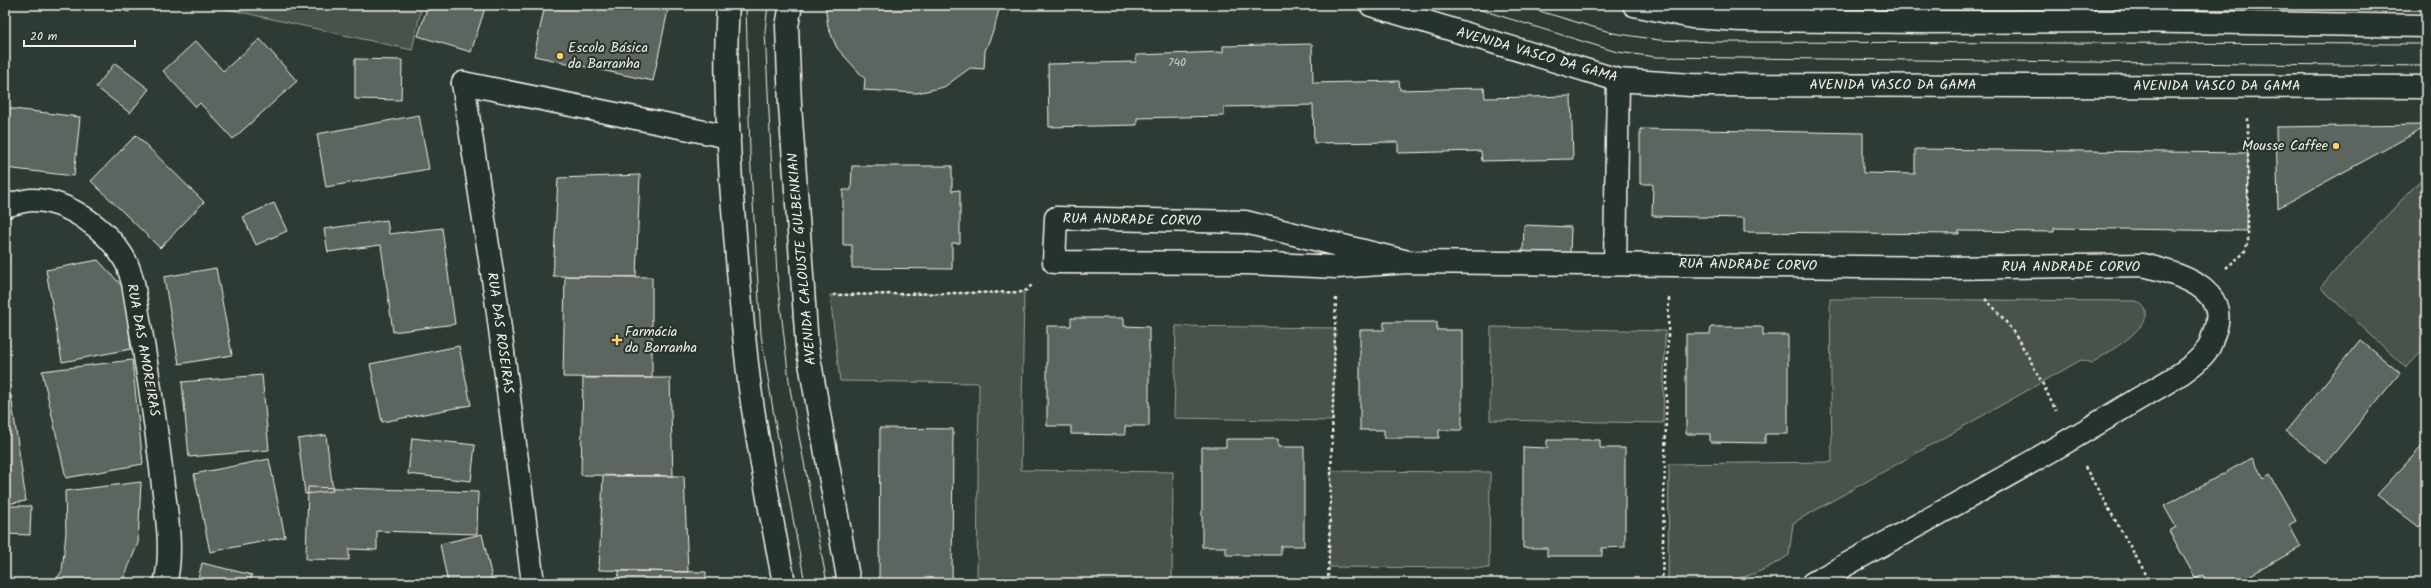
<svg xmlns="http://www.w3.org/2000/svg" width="2431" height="588" font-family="Kalam,sans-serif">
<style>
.green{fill:#48524c;stroke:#9ea29a}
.building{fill:#5c655e;stroke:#f4f1e8}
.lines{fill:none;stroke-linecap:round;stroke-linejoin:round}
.lane-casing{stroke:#f4f1e8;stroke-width:25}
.street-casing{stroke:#f4f1e8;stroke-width:25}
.secondary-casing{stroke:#f4f1e8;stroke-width:25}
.path{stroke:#f4f1e8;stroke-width:2.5;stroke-dasharray:3 3;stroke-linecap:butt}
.lane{stroke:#26332d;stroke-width:22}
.street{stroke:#26332d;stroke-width:22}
.secondary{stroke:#26332d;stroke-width:22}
.tram{stroke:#f4f1e8;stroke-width:1}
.poi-dot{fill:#ffd166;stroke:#26332d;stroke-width:1.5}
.labels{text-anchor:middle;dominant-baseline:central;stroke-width:4;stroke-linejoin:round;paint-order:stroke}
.number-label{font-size:12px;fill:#cecec6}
.poi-label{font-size:14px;fill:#f4f1e8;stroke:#26332d;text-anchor:start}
.street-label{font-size:14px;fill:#f4f1e8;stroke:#26332d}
</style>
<rect width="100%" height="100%" fill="#2e3b34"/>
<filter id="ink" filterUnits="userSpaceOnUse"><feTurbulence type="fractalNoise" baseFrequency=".025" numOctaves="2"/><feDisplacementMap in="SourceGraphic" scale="8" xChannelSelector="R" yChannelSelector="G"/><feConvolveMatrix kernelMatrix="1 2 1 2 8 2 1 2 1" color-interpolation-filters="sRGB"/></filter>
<g filter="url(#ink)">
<!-- green -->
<path class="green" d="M 209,5 L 422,5 L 412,50 Z
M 2426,174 L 2426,347 L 2406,368 L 2320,287 Z
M 1024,292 L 1021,470 L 1173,472 L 1172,583 L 977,583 L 979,383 L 840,381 L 830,295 Z
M 1830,299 L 2136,301 C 2171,318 2106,353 2092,363 L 2081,360 L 1793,523 L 1789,555 C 1746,584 1718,583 1668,583 L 1669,464 L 1832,462 Z
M 1176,326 L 1335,328 L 1333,421 L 1174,418 Z
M 1491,327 L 1665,331 L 1663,423 L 1490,420 Z
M 1331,471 L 1490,472 L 1489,568 L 1329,567 Z"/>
<!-- building -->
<path class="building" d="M 102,5 L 131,5 L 129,12 Z
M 428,5 L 486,5 L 471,52 L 418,36 Z
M 545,5 L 669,5 L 653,81 L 534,56 Z
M 825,5 L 1000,5 L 995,26 L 985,51 L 984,69 L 970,68 L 944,87 L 917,93 L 864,90 L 865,79 L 837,48 L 828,27 Z
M 2149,5 L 2227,5 L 2149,6 Z
M 260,39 L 297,81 L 233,139 L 200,103 L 196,107 L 163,71 L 196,41 L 223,71 Z
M 1312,44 L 1313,83 L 1399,81 L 1400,90 L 1484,88 L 1485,98 L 1571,96 L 1573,159 L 1482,161 L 1481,151 L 1398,153 L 1398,142 L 1314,143 L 1313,105 L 1224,107 L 1224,116 L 1137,118 L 1137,125 L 1049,127 L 1048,64 L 1136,62 L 1136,55 L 1223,52 L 1223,46 Z
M 355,59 L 402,60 L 401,100 L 355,99 Z
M 115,63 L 149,89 L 130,113 L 96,87 Z
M 5,108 L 80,117 L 74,176 L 5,168 Z
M 419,115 L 429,169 L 326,187 L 317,134 Z
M 2426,125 L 2426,127 L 2278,208 L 2276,127 Z
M 1640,129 L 1863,133 L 1863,173 L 1915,174 L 1915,149 L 2248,153 L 2247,231 L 2054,228 L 2054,232 L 1959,231 L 1959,234 L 1744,232 L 1744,218 L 1652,216 L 1653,184 L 1640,184 Z
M 136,135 L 204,202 L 160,248 L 91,181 Z
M 852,166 L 952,166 L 952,191 L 960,190 L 960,243 L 952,243 L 952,269 L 852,268 L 852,245 L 843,245 L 843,190 L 851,190 Z
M 640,175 L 636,277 L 553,276 L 558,178 Z
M 274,203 L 287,231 L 256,245 L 243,217 Z
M 387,220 L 389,234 L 442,228 L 455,324 L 393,332 L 381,245 L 328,252 L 324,229 Z
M 1524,225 L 1571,227 L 1570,254 L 1523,252 Z
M 5,247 L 9,261 L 5,263 Z
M 98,260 L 124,288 L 131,349 L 62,362 L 46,270 Z
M 216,268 L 232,355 L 179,364 L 164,277 Z
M 565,276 L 652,277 L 652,378 L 563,377 Z
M 1071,318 L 1124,318 L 1124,326 L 1149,327 L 1149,426 L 1125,426 L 1125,435 L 1071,434 L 1071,426 L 1047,426 L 1047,326 L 1071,326 Z
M 1384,322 L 1437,322 L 1437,330 L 1462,330 L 1462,430 L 1439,430 L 1439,438 L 1384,438 L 1384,430 L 1360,430 L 1360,330 L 1384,330 Z
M 1711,327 L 1763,327 L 1763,335 L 1788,335 L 1788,434 L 1765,434 L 1765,443 L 1710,442 L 1710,434 L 1686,434 L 1686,334 L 1710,334 Z
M 2360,340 L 2400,373 L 2326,463 L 2286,431 Z
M 459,346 L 471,405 L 382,422 L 370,364 Z
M 132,360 L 143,464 L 66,478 L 42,371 Z
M 262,375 L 269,450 L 189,457 L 182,382 Z
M 583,378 L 670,378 L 673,476 L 581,475 Z
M 5,395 L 11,395 L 26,501 L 5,504 Z
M 880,428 L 953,429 L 952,583 L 879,583 Z
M 326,435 L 333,491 L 305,494 L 298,439 Z
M 412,438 L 475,445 L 471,481 L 408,474 Z
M 1226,439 L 1278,439 L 1278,447 L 1304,447 L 1304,546 L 1281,546 L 1281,555 L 1226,555 L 1226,547 L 1202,547 L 1202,447 L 1226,447 Z
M 1547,440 L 1600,440 L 1600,448 L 1625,448 L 1625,547 L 1602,548 L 1602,556 L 1547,556 L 1547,548 L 1523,548 L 1523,447 L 1547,448 Z
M 2426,442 L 2426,519 L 2419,527 L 2377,495 Z
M 2252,458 L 2264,479 L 2270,475 L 2296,521 L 2289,525 L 2301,547 L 2236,583 L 2207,583 L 2203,575 L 2196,579 L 2169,531 L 2176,527 L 2164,506 Z
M 269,459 L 285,537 L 210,552 L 194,474 Z
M 603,476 L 684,476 L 688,572 L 599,570 Z
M 141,482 L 138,543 L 122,583 L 54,583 L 62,571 L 66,533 L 65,491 Z
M 308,487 L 478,492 L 477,534 L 377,531 L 377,550 L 349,549 L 349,560 L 306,559 Z
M 5,506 L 31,506 L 30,535 L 5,534 Z
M 482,534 L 493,583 L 448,583 L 440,544 Z
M 202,563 L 252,575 L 250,583 L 197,583 Z
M 619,571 L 706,572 L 706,583 L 618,583 Z"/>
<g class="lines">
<defs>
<path id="lane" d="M 463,83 L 729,137"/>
<path id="street" d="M 463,83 L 496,298 L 533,583
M 5,206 C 13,204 24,200 32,200 C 69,200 109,231 126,262 C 129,268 131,276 133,283 C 144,350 156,418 163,486 C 167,514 173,556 165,583
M 1056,218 L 1245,222 L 1408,262 L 1337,267 L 1248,263 L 1054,262 Z
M 1408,262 L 1948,268 L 2143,265 C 2176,273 2232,288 2214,333 C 2212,338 2211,346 2207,350 C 2192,372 2151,390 2128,405 C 2025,468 1919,524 1813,583
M 1615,264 L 1618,80"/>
<path id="secondary" d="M 728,5 C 724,64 728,124 731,183 C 736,249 741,315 749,381 C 758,449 771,516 784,583
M 791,5 L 787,26 L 790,105 L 807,346 L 849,583
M 1371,5 L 1618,80 L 1691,85 L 2426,87
M 1634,5 L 1692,17 L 1741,20 L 1921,22 L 2123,21 L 2426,26"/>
</defs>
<!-- lane casing -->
<use href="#lane" class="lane-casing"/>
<!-- street casing -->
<use href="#street" class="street-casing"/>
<!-- secondary casing -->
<use href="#secondary" class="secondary-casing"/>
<!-- path -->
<path class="path" d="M 2226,268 L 2244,253 L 2248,242 L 2248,118
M 833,295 L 1024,292 L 1033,284
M 1985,299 C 2017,328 2037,373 2056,411
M 2085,467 L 2151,583
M 1328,583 L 1336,297
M 1662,583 L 1669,296"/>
<!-- lane -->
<use href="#lane" class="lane"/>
<!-- street -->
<use href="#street" class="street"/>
<!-- secondary -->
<use href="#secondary" class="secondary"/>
<!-- tram -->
<path class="tram" d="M 746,5 L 750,153 L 761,335 L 775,422 L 805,583
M 768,5 L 765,31 L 777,276 L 790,389 L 827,583
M 1465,5 L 1617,52 L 1657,57 L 2426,66
M 1519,5 L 1613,33 L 1659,40 L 1714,42 L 2426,44"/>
</g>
</g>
<!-- markers -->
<g class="poi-dot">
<circle cx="560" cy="56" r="4"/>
<circle cx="2336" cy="146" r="4"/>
<path d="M615 334h4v4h4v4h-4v4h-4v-4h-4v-4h4z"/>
</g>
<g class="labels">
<!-- number labels -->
<g class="number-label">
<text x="1177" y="62">740</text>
</g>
<!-- poi labels -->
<g class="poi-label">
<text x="568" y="48">Escola Básica<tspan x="568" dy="16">da Barranha</tspan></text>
<text x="2328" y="146" text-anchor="end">Mousse Caffee</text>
<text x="625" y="332">Farmácia<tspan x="625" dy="16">da Barranha</tspan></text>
</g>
<!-- street labels -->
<g class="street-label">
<text transform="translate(1537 55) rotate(16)">AVENIDA VASCO DA GAMA</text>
<text x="1893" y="85">AVENIDA VASCO DA GAMA</text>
<text x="2217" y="86">AVENIDA VASCO DA GAMA</text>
<text transform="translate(1132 220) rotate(1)">RUA ANDRADE CORVO</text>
<text transform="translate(802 259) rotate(-95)">AVENIDA CALOUSTE GULBENKIAN</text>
<text transform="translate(1748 265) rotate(1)">RUA ANDRADE CORVO</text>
<text x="2071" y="267">RUA ANDRADE CORVO</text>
<text transform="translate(500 333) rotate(82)">RUA DAS ROSEIRAS</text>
<text transform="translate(143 350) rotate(80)">RUA DAS AMOREIRAS</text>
</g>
</g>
<!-- margin -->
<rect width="2431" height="588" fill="none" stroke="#26332d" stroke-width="20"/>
<rect x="10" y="10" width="2411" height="568" fill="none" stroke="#f4f1e8" stroke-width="1.5" filter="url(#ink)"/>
<!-- scale -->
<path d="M24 40v6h111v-6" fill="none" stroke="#f4f1e8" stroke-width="2"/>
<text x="30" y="40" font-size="12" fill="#f4f1e8" stroke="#26332d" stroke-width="3" paint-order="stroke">20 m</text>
</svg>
